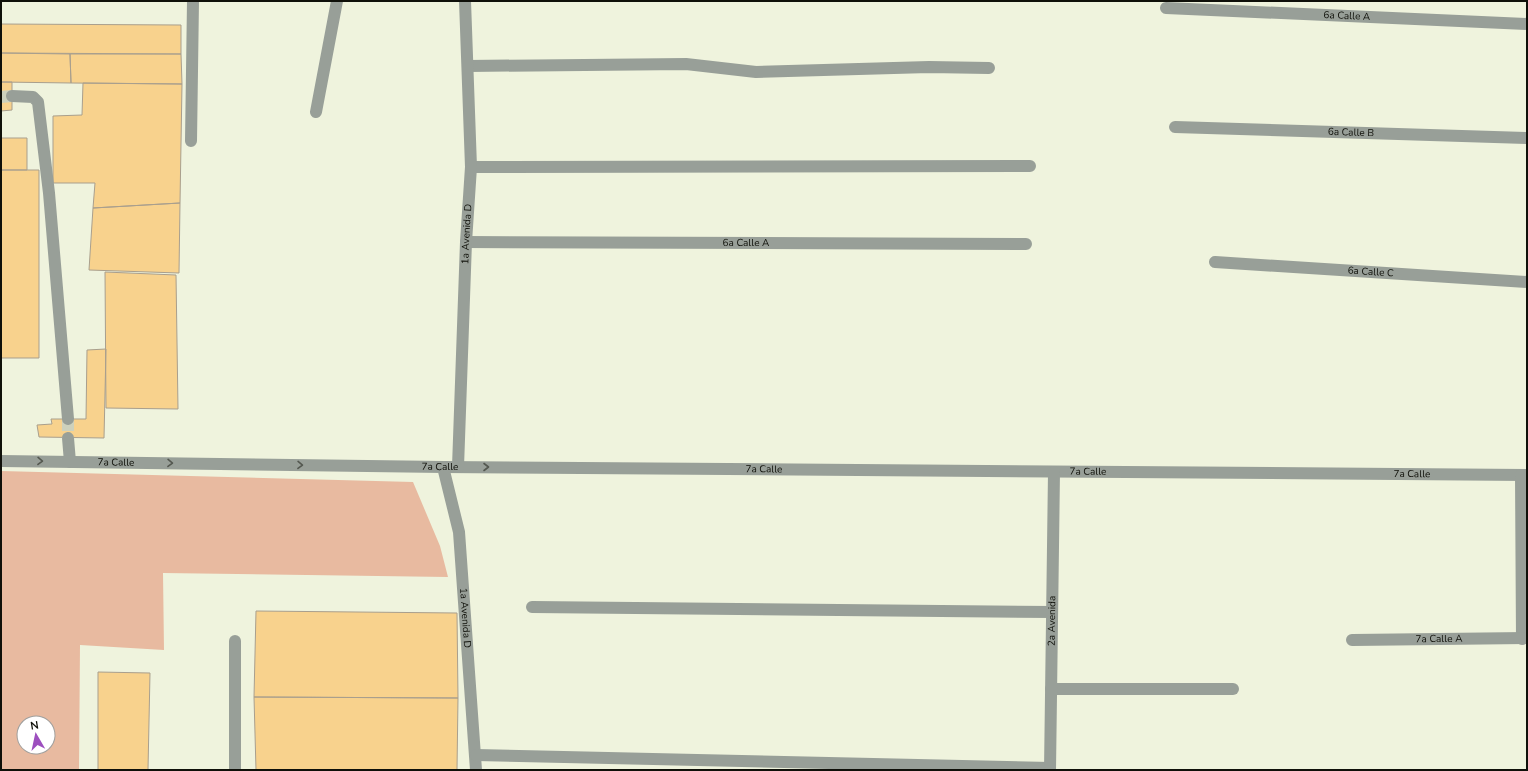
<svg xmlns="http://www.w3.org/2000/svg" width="1528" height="771" font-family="'Nunito Sans',sans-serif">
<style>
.green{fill:#e8baa0;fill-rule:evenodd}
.building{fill:#f8d28d;stroke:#a99f8d}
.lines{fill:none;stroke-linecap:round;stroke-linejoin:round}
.minor-tunnel{stroke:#cdd1bd;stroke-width:12;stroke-dasharray:12 6;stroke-linecap:butt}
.minor{stroke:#989f98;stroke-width:12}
.oneway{stroke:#545850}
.labels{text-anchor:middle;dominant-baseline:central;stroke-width:3.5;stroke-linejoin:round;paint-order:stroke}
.street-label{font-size:10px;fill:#0f1009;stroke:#fff}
</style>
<rect width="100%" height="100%" fill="#eff3dd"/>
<!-- green -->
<path class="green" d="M 1,471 L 413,482 L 440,546 L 448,577 L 163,573 L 164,650 L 80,645 L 79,770 L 1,770 ZM 24,723 L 48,723 L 48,747 L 24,747 Z"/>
<!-- building -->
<path class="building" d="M 1,24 L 181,25 L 181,54 L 1,53 Z
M 1,53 L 70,54 L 71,83 L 1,82 Z
M 70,54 L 181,54 L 182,84 L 71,83 Z
M 1,82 L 12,82 L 12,110 L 1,111 Z
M 83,83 L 182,84 L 180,203 L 93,208 L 95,183 L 53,183 L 53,116 L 82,115 Z
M 1,138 L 27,138 L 27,170 L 1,170 Z
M 1,170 L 39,170 L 39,358 L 1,358 Z
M 180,203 L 179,273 L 89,270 L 93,208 Z
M 105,272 L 176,275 L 178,409 L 106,408 Z
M 106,349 L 104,438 L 39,437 L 37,425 L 52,424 L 51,419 L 86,419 L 87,350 Z
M 256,611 L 457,613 L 458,698 L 254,697 Z
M 98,672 L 150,673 L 148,770 L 98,770 Z
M 254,697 L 458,698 L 457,770 L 256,770 Z"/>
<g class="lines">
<!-- minor-tunnel -->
<path class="minor-tunnel" d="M 1,97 L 12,96
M 68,419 L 68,438"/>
<!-- minor -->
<g class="minor">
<path id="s1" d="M 1166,8 L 1527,24"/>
<path d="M 468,66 L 686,64 L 756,72 L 929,67 L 989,68"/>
<path d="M 12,96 L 33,97 L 38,102 L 49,193 L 68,419"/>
<path d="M 316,112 L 337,1"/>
<path id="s2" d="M 1175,127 L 1527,138"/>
<path d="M 191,141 L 193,1"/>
<path d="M 471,167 L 1030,166"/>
<path id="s3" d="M 466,242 L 1026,244"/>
<path id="s4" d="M 1215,262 L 1527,282"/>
<path d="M 68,438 L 70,462"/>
<path id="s5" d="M 1,461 L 443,467 L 1527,475"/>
<path id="s6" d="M 443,467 L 459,532 L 476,770"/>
<path id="s7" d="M 458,467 L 466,242 L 471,167 L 465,1"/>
<path d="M 1521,475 L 1522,639"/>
<path d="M 532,607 L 1052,612"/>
<path id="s8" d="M 1352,640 L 1527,638"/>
<path d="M 235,641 L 235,770"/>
<path d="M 1051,689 L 1233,689"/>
<path d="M 476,755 L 1050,768"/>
<path id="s9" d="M 1050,770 L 1054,472"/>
</g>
</g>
<!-- one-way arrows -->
<defs><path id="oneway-chevron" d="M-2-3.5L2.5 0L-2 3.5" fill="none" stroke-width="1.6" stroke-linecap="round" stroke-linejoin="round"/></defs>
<g class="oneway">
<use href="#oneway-chevron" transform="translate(40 461) rotate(1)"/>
<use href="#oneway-chevron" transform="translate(170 463) rotate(1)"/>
<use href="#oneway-chevron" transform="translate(300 465) rotate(1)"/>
<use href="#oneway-chevron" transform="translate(486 467)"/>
</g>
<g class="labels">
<!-- street labels -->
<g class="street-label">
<text stroke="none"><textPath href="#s1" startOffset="181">6a Calle A</textPath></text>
<text stroke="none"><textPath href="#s2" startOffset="176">6a Calle B</textPath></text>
<text stroke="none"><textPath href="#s7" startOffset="233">1a Avenida D</textPath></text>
<text stroke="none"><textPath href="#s3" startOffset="280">6a Calle A</textPath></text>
<text stroke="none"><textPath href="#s4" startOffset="156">6a Calle C</textPath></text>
<text stroke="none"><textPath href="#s5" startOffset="115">7a Calle</textPath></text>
<text stroke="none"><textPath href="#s5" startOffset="439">7a Calle</textPath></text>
<text stroke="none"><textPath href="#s5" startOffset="763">7a Calle</textPath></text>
<text stroke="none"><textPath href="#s5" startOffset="1087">7a Calle</textPath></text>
<text stroke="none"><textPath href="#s5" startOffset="1411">7a Calle</textPath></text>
<text stroke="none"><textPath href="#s6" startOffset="153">1a Avenida D</textPath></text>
<text stroke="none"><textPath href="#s9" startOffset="149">2a Avenida</textPath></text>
<text stroke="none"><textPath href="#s8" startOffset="87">7a Calle A</textPath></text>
</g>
</g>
<!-- border -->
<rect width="1528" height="771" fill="none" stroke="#0f1009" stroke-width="4"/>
<!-- north arrow -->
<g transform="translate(36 735) rotate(351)"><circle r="19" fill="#ffffff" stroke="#9f9f9d"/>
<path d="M0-3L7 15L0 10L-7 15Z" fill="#9d4fbf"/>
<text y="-6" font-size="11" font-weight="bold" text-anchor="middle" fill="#0f1009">N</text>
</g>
</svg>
